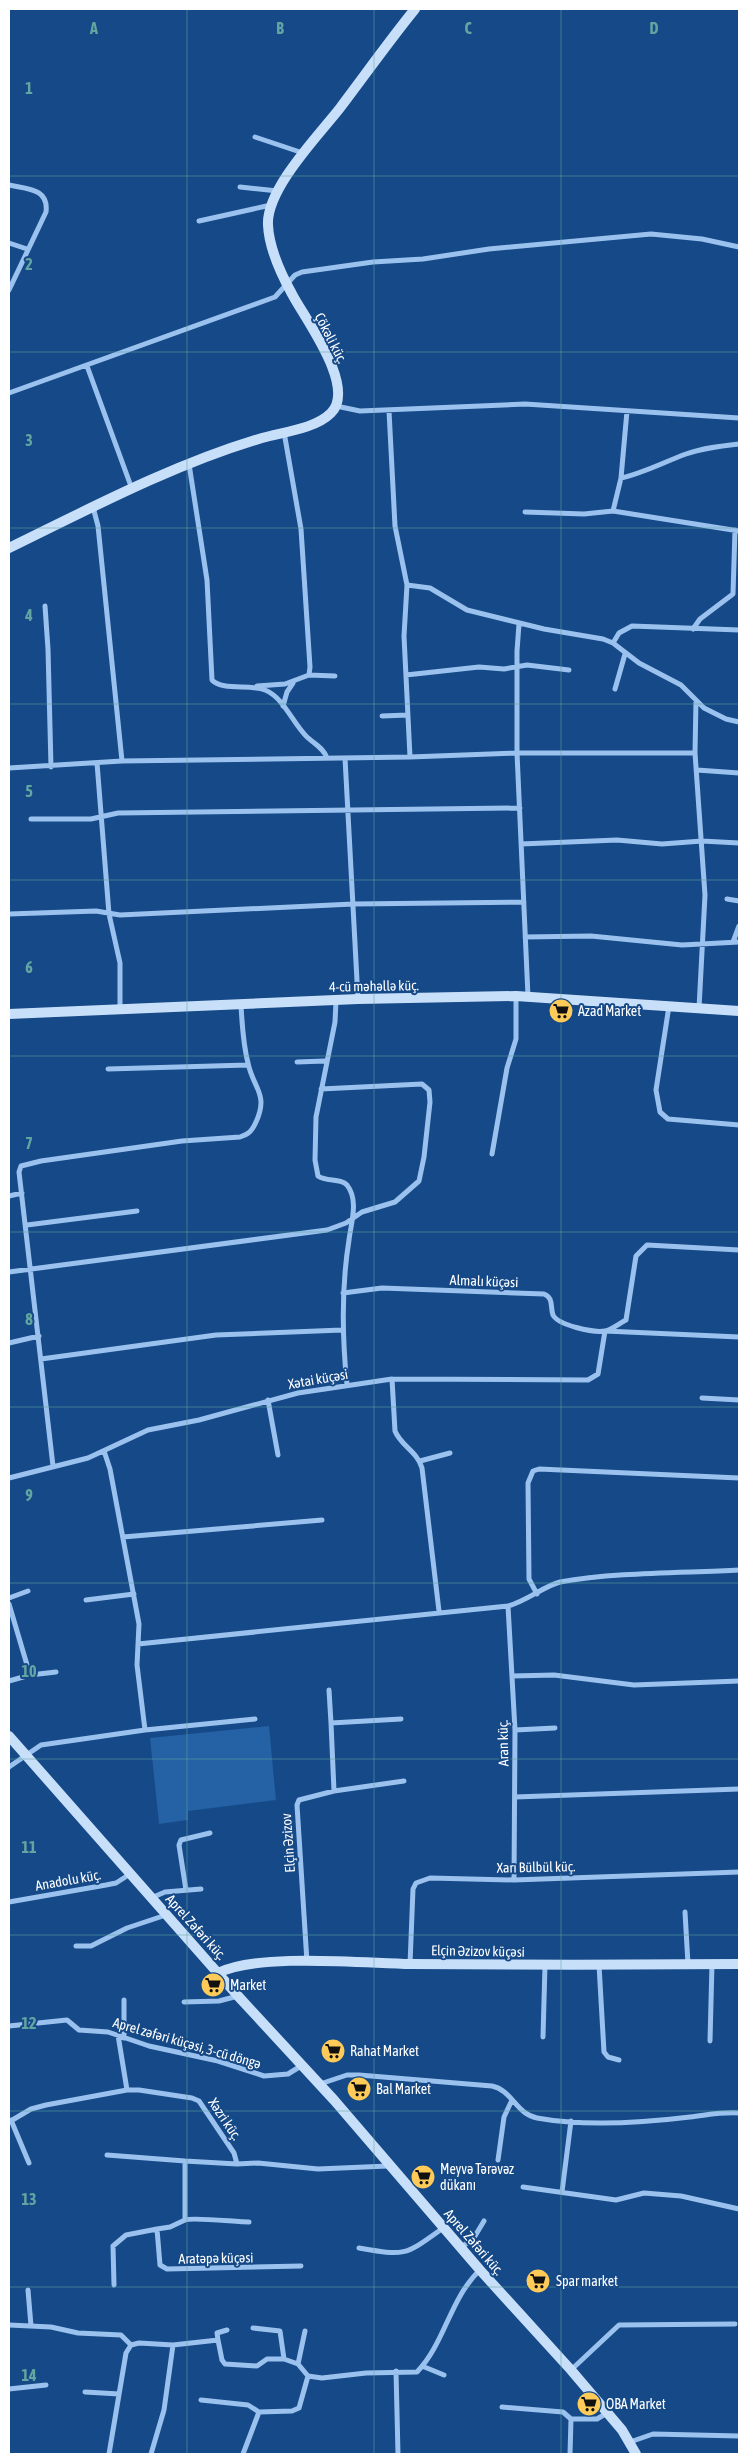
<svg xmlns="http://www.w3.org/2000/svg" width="748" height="2463" font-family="'Asap Condensed',sans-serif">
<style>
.green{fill:#2461a5}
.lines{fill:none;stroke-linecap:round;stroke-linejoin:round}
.street{stroke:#9bc2ee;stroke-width:5}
.secondary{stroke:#c8dffa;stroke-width:10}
.grid{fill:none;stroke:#63a6a1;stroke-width:1;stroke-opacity:0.55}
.labels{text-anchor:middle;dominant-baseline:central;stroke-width:4;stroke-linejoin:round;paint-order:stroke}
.street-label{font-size:14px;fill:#fff;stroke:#154987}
.poi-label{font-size:14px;fill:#fff;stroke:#154987;text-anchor:start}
.grid-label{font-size:16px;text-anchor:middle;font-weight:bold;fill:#63a6a1;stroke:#154987;stroke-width:4;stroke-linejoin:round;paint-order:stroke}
</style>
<rect width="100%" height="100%" fill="#154987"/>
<!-- green -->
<path class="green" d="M 269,1726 L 276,1800 L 188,1811 L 188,1820 L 159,1824 L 150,1738 Z"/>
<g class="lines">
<!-- street -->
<path class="street" d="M 255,137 L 303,153
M 9,185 C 27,189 49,188 46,212 L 9,290
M 240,187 L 278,191
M 199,221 L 271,205
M 9,243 L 27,249
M 87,366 L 132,489
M 9,393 L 275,297 L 295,275 L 302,272 L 373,262 L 423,259 L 489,249 L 651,234 L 702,239 L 739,247
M 336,406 L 360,411 L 525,404 L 739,418
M 389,411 L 395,526 L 407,585 L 404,636 L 410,757
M 189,464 L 207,580 L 212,680 C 222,691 250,684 265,690 C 284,698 292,722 306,736 C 313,743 324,748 327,758
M 621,478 C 644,473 664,462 686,454 C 703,448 721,446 739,444
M 93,507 L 98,526 L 122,761
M 613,511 L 621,478 L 627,411
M 525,512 L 584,514 L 613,511 L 739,531
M 407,585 L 430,588 L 467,610 L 544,629 L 603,639 L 613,643 L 639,663 L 681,685 L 704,708 L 726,719 L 739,722
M 45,606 L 48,649 L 51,767
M 519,624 L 517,651 L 517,753 L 528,996
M 693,629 L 700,619 L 733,594 L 735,530
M 613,643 L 619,633 L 632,626 L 739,630
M 309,675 L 335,676
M 406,675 L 479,667 L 504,669 L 527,665 L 569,670
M 257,686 L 285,684 L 309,675 L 310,667 L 301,529 L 284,432
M 615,689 L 625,654
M 696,700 L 695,753 L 705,895 L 699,1008
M 283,706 L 287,692 L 293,683
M 382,716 L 408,715
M 345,758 L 358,999
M 97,763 L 109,914 L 120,963 L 120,1009
M 9,768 L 122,761 L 410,757 L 517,753 L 695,753
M 697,770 L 739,773
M 31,819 L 91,819 L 118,813 L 520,808
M 521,844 L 617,840 L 662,844 L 702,841 L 739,843
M 727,899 L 739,901
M 9,914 L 96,911 L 120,915 L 353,904 L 524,902
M 525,937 L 591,936 L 682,945 L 739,942
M 733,942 L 739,926
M 336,1001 L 335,1022 L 316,1117 L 315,1160 L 318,1176 C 326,1182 341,1178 347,1185 C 359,1200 351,1223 349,1240 C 341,1289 342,1336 347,1385
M 669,1006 L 656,1090 L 660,1112 L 668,1119 L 739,1125
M 297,1062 L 325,1061
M 108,1069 L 248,1065
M 492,1154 L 507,1068 L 516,1039 L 516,996
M 9,1196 L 22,1193
M 27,1225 L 137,1211
M 9,1272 L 327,1230 L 346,1223 L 362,1212 L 395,1202 L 419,1181 L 424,1157 L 430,1102 L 429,1090 L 422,1084 L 321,1089
M 343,1293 L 382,1288 L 544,1294 C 554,1298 550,1307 553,1315 C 558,1325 593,1333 605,1331 C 611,1330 620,1323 626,1320 L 636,1256 L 647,1245 L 739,1250
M 9,1343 L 39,1336
M 41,1359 L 216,1335 L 342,1330
M 392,1379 L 395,1431 C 401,1446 417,1451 422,1468 L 439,1611
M 702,1398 L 739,1400
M 268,1400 L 278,1455
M 420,1461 L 450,1453
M 53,1466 L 19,1172 L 21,1166 L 41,1161 L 182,1141 L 240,1137 C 249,1134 252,1131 256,1122 C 269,1094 253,1088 248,1063 C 243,1044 242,1024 241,1005
M 9,1478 L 88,1458 L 148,1430 L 199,1420 L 298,1393 L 392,1379 L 588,1380 L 598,1374 L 605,1331 L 739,1337
M 123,1537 L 322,1520
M 537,1594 L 529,1579 L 528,1483 L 533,1471 L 539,1469 L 739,1478
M 9,1598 L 28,1591
M 86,1600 L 134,1594
M 9,1604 L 30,1675
M 508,1606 L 515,1730 L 514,1880
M 138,1644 L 508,1606 C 527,1601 544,1586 560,1582 C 615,1572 683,1573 739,1570
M 512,1676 L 554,1675 L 634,1685 L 739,1681
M 9,1681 L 30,1675 L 56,1672
M 329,1690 L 331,1723
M 145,1730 L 255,1719
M 515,1730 L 555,1728
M 9,1767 L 41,1745 L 145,1730 L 137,1665 L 139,1624 L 110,1469 L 104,1451
M 334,1791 L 331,1723 L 401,1719
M 515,1797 L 739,1789
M 186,1890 L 179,1845 L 181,1840 L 210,1833
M 151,1898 L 165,1892 L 201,1889
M 9,1902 L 106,1885 L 116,1883 L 130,1874
M 685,1912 L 688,1964
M 76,1946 L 91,1946 L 127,1928 L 166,1915
M 307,1962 L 297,1805 L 299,1800 L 334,1791 L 404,1781
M 410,1964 L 413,1889 L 416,1883 L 430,1878 L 514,1880 L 739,1872
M 599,1965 L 604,2052 L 608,2057 L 619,2060
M 184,2002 L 219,2001 L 238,1996
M 9,2026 L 67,2020 L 79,2030 L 108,2032 L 149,2046 L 218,2061 L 264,2076 L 288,2074 L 301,2066
M 118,2035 L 127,2090
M 543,2037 L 545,1965
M 124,2038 L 124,2000
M 710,2041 L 712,1964
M 320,2084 L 347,2075 L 359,2075 L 492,2086 C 512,2090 516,2114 537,2118 C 586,2127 641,2123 690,2117 C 708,2115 720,2112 739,2113
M 11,2120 L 29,2163
M 9,2122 L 31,2109 L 46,2105 L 127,2090 L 139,2090 L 192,2098 L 199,2101 L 234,2153 L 237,2164 L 258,2163 L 318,2169 L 388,2166
M 107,2155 L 185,2161
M 498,2160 L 504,2117 L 512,2100
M 237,2164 L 185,2161 L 185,2220 L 170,2227 L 157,2229 L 160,2265 L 167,2269 L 301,2266
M 523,2187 L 616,2200 L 644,2193 L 681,2196 L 739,2209
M 562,2192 L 571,2121
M 185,2220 C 192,2217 237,2222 249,2222
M 359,2248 C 406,2256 404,2256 443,2228
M 461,2248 L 475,2236 L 484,2221
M 114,2285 L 113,2246 L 126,2235 L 157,2229
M 28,2290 L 31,2326
M 9,2325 L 51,2327 L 78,2333 L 121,2335 L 131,2345 L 139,2343 L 173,2345 L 218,2340 L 217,2333 L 227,2330
M 253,2328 L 280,2331 L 284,2359 L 298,2364 L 308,2376
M 218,2340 L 222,2360 L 225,2364 L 257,2366 L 267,2359 L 284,2359
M 298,2364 L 305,2331
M 422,2366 L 444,2375
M 571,2370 L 619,2325 L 735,2324
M 396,2371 L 398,2454
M 9,2389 L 46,2385
M 85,2392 L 119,2394
M 201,2400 L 248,2405 L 259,2412
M 502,2407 L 563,2412 L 571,2419
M 630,2442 L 653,2434 L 739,2436
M 109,2454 L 126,2353 L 131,2345
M 151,2454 L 164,2410 L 173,2345
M 243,2454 L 259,2412 L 292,2411 L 299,2408 L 308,2376 L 322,2378 L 366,2373 L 417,2372 C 445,2343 450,2298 480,2270
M 570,2454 L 571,2419 L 597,2419 L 607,2413"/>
<!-- secondary -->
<path class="secondary" d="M 9,548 C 91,508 174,464 262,438 C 283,432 315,429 331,413 C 357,387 305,319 292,294 C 281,274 269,248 268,225 C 266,189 319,135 340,108 C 365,75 389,41 415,9
M 9,1014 L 358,999 L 516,996 L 739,1011
M 9,1736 L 238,1996 L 334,2100 L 480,2270 L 571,2370 L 622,2430 L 636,2454
M 218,1973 C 258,1953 362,1963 410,1964 C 520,1965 629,1965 739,1964"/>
</g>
<!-- grid -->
<path class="grid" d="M 187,9 L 187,2454M 374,9 L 374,2454M 561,9 L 561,2454M 9,176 L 739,176M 9,352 L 739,352M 9,528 L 739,528M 9,704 L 739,704M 9,880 L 739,880M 9,1056 L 739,1056M 9,1232 L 739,1232M 9,1407 L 739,1407M 9,1583 L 739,1583M 9,1759 L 739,1759M 9,1935 L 739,1935M 9,2111 L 739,2111M 9,2287 L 739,2287"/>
<!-- icons -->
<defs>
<symbol id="supermarket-disc" viewBox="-11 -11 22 22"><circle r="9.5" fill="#ffcb58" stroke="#154987"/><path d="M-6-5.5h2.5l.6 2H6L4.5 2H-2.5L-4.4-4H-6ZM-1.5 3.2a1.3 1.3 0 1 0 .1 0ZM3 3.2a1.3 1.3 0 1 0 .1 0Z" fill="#111"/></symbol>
</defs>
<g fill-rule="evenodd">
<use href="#supermarket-disc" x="547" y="997" width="28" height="28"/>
<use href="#supermarket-disc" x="199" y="1971" width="28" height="28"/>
<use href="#supermarket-disc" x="319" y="2037" width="28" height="28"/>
<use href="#supermarket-disc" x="345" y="2075" width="28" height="28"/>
<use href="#supermarket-disc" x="409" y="2163" width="28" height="28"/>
<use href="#supermarket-disc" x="524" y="2267" width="28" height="28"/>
<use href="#supermarket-disc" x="575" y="2390" width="28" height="28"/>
</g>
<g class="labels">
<!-- street labels -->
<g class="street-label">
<text transform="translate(331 338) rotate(63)">Çökəli küç.</text>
<text transform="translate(374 986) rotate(-1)">4-cü məhəllə küç.</text>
<text transform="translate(484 1281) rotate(2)">Almalı küçəsi</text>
<text transform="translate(318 1379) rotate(-10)">Xətai küçəsi</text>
<text transform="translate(503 1743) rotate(-91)">Aran küç.</text>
<text transform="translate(288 1843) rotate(-94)">Elçin Əzizov</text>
<text transform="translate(536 1867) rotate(-1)">Xarı Bülbül küç.</text>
<text transform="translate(68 1880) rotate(-10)">Anadolu küç.</text>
<text transform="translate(196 1927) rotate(48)">Aprel Zəfəri küç.</text>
<text transform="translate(478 1951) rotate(1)">Elçin Əzizov küçəsi</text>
<text transform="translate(187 2043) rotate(16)">Aprel zəfəri küçəsi, 3-cü döngə</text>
<text transform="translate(225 2119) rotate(56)">Xəzri küç.</text>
<text transform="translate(474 2242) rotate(49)">Aprel Zəfəri küç.</text>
<text transform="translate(216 2258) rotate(-1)">Aratəpə küçəsi</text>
</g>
<!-- poi labels -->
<g class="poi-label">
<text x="578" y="1011">Azad Market</text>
<text x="230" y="1985">Market</text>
<text x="350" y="2051">Rahat Market</text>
<text x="376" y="2089">Bal Market</text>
<text x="440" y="2169">Meyvə Tərəvəz<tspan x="440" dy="16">dükanı</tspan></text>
<text x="556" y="2281">Spar market</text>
<text x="606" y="2404">OBA Market</text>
</g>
</g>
<g class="grid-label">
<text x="94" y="34">A</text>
<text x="280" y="34">B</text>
<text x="468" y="34">C</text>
<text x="654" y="34">D</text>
<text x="29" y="94">1</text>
<text x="29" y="270">2</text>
<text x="29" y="446">3</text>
<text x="29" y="621">4</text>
<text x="29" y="797">5</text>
<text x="29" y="973">6</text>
<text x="29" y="1149">7</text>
<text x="29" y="1325">8</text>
<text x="29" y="1501">9</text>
<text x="29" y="1677">10</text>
<text x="29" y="1853">11</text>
<text x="29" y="2029">12</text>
<text x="29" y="2205">13</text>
<text x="29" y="2381">14</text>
</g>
<!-- border -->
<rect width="748" height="2463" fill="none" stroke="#ffffff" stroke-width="20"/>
</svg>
